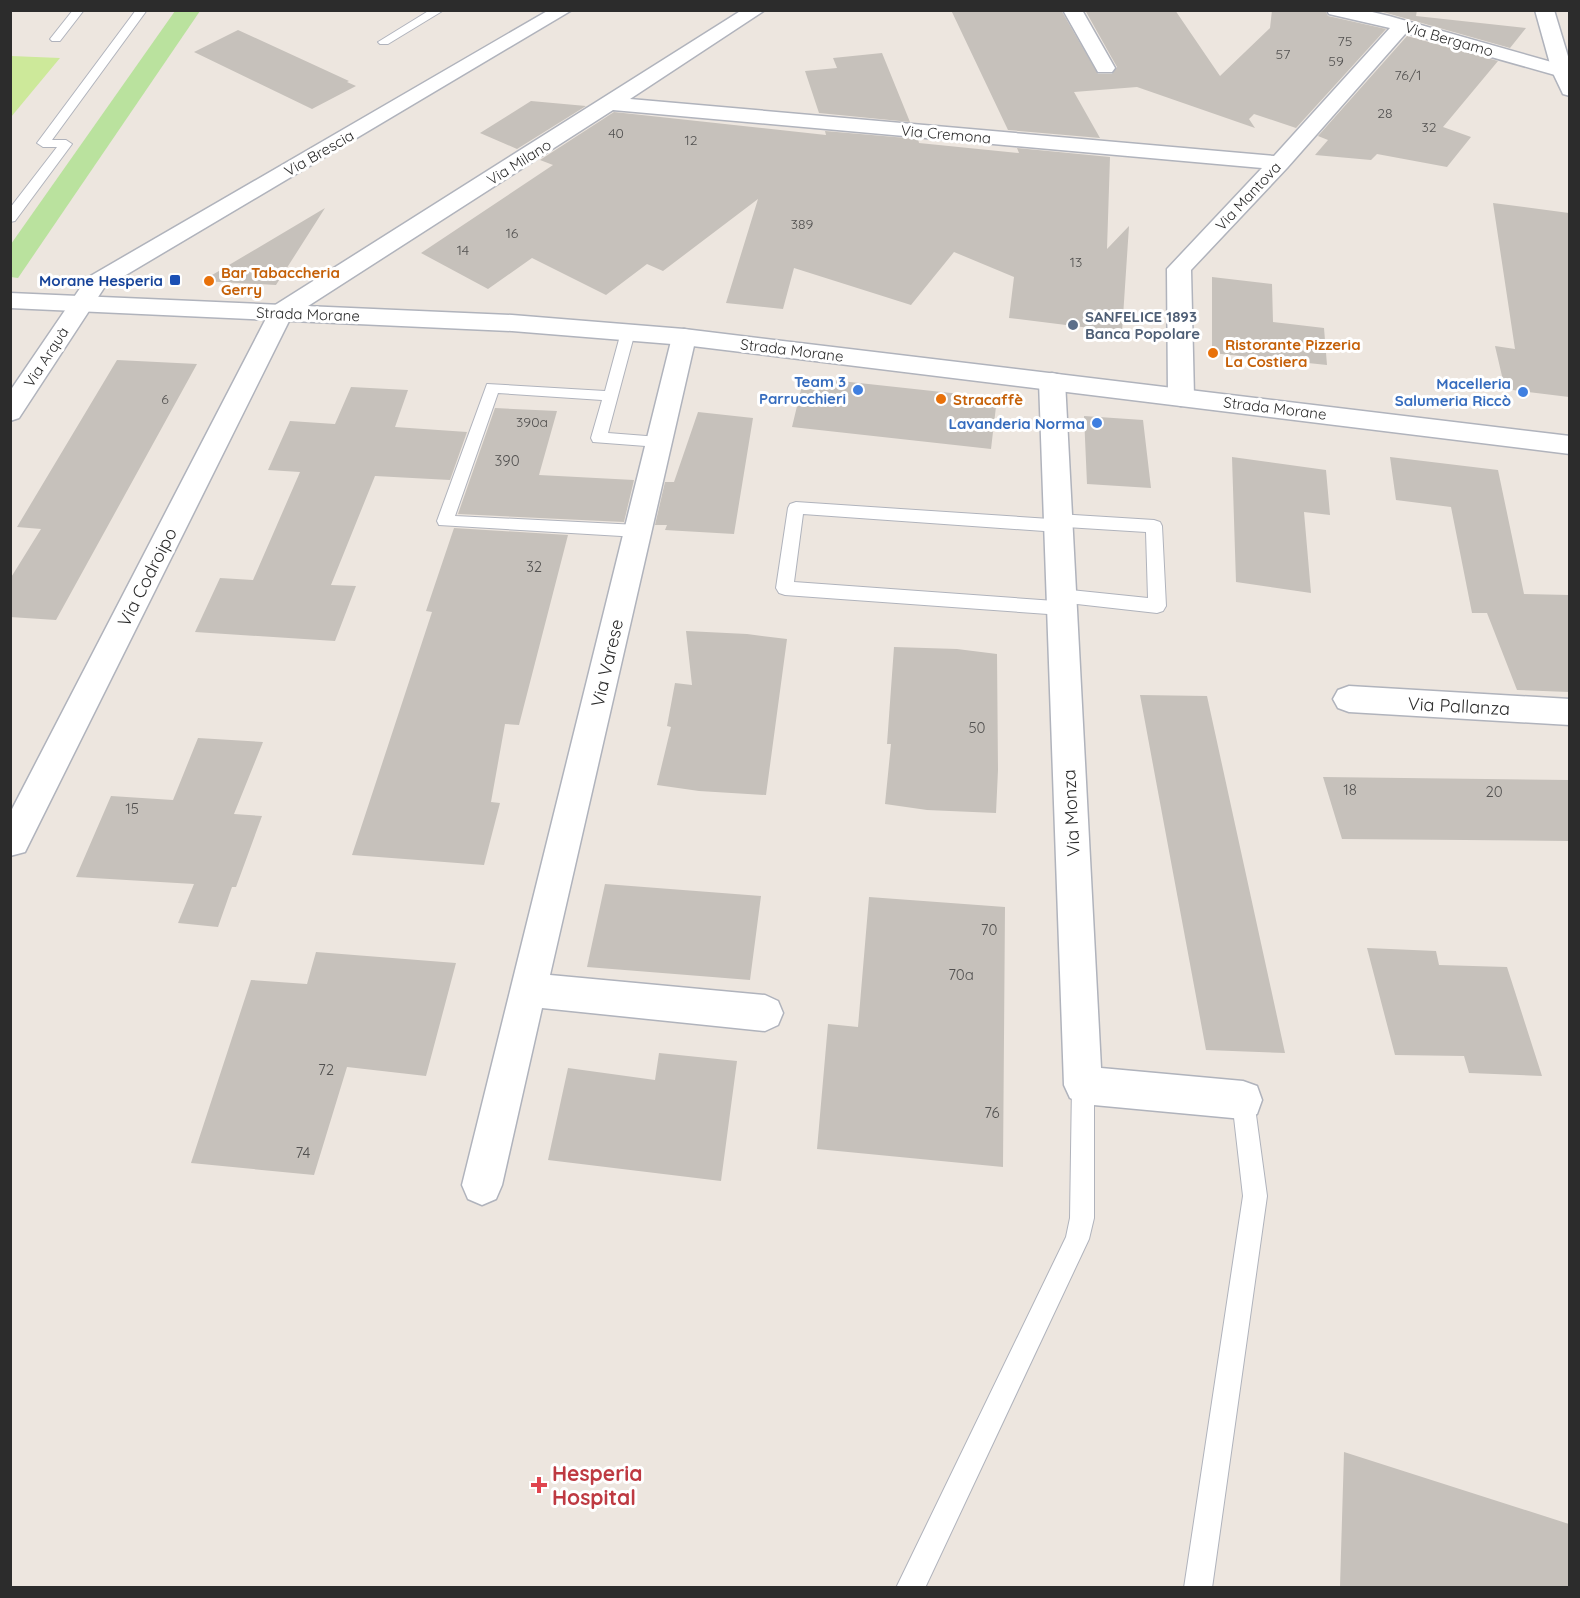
<svg xmlns="http://www.w3.org/2000/svg" width="1580" height="1598" font-family="Quicksand,sans-serif">
<style>
.green{fill:#bae29e}
.pitch{fill:#cde99a}
.building{fill:#c6c1bb}
.lines{fill:none;stroke-linecap:round;stroke-linejoin:round}
.service-casing{stroke:#b0b3bc;stroke-width:2}
.minor-casing{stroke:#b0b3bc;stroke-width:3}
.tertiary-casing{stroke:#b0b3bc;stroke-width:3}
.service{fill:#fff;fill-rule:evenodd}
.minor{fill:#fff;fill-rule:evenodd}
.tertiary{fill:#fff;fill-rule:evenodd}
.transit-dot{fill:#1a4fb4;stroke:#fff;stroke-width:2}
.food-dot{fill:#e8710a;stroke:#fff;stroke-width:2}
.service-dot{fill:#5c6f8a;stroke:#fff;stroke-width:2}
.shop-dot{fill:#3f7fe0;stroke:#fff;stroke-width:2}
.health-dot{fill:#e0444e;stroke:#fff;stroke-width:2}
.labels{text-anchor:middle;dominant-baseline:central;stroke-width:6;stroke-linejoin:round;paint-order:stroke}
.far-number-label{font-size:14px;fill:#525150}
.far-street-label{font-size:15px;fill:#2c2c2c;stroke:#fff}
.far-food-label{font-size:15px;font-weight:bold;fill:#c56008;stroke:#fff;text-anchor:start}
.far-transit-label{font-size:15px;font-weight:bold;fill:#164399;stroke:#fff;text-anchor:end}
.far-service-label{font-size:15px;font-weight:bold;fill:#4e5e75;stroke:#fff;text-anchor:start}
.far-shop-label{font-size:15px;font-weight:bold;fill:#366cbe;stroke:#fff;text-anchor:end}
.number-label{font-size:15px;fill:#525150}
.street-label{font-size:18px;fill:#2c2c2c;stroke:#fff}
.near-health-label{font-size:21px;font-weight:bold;fill:#be3a42;stroke:#fff;text-anchor:start}
</style>
<rect width="100%" height="100%" fill="#ede6df"/>
<!-- green -->
<path class="green" d="M 175,11 L 200,11 L 18,278 L 11,277 L 11,244 Z"/>
<!-- pitch -->
<path class="pitch" d="M 11,56 L 60,58 L 11,117 L 10,56 Z"/>
<!-- building -->
<path class="building" d="M 951,10 L 1061,10 L 1098,74 L 1112,74 L 1117,67 L 1085,10 L 1175,10 L 1220,76 L 1270,28 L 1272,10 L 1325,10 L 1328,16 L 1386,29 L 1296,128 L 1254,114 L 1249,119 L 1255,128 L 1137,87 L 1074,92 L 1100,138 L 1008,130 Z
M 1376,10 L 1417,10 L 1416,16 L 1526,28 L 1510,48 Z
M 238,30 L 349,81 L 347,82 L 356,86 L 312,109 L 194,52 Z
M 1407,36 L 1498,61 L 1443,127 L 1471,137 L 1447,167 L 1377,154 L 1371,160 L 1315,155 L 1328,140 L 1318,136 Z
M 882,53 L 910,122 L 819,113 L 805,71 L 837,68 L 833,58 Z
M 531,101 L 586,106 L 517,149 L 480,133 Z
M 614,112 L 826,135 L 825,131 L 918,139 L 919,143 L 1019,153 L 1017,148 L 1110,157 L 1107,249 L 1129,226 L 1122,332 L 1009,318 L 1014,277 L 954,252 L 911,305 L 794,268 L 783,309 L 726,303 L 758,199 L 663,271 L 647,264 L 606,295 L 532,258 L 488,289 L 421,253 L 553,165 L 540,160 Z
M 1493,203 L 1569,213 L 1569,397 L 1505,389 L 1495,346 L 1515,349 Z
M 325,208 L 276,285 L 202,281 Z
M 1212,277 L 1272,284 L 1273,322 L 1324,328 L 1327,365 L 1212,353 Z
M 117,360 L 197,364 L 56,620 L 10,617 L 10,579 L 41,529 L 17,527 Z
M 804,377 L 997,398 L 991,449 L 792,427 Z
M 351,387 L 408,390 L 395,427 L 467,432 L 450,480 L 375,476 L 331,585 L 356,586 L 335,641 L 195,632 L 220,578 L 253,580 L 300,472 L 268,470 L 290,421 L 335,424 Z
M 495,408 L 557,411 L 539,475 L 634,480 L 624,522 L 458,514 Z
M 698,412 L 753,418 L 734,534 L 665,530 L 667,525 L 655,525 L 665,482 L 674,482 Z
M 1084,416 L 1143,420 L 1151,488 L 1087,484 Z
M 1232,457 L 1326,470 L 1330,515 L 1304,512 L 1311,593 L 1236,582 Z
M 1390,457 L 1498,470 L 1524,594 L 1569,595 L 1569,692 L 1517,690 L 1487,613 L 1472,613 L 1451,507 L 1396,500 Z
M 454,528 L 568,535 L 519,725 L 505,724 L 491,802 L 500,803 L 484,865 L 352,855 L 432,612 L 426,611 Z
M 686,631 L 747,634 L 787,639 L 766,795 L 699,791 L 657,785 L 671,727 L 667,726 L 675,683 L 692,685 Z
M 894,647 L 957,649 L 997,654 L 998,770 L 996,813 L 927,810 L 885,804 L 891,744 L 887,744 Z
M 1140,695 L 1207,696 L 1285,1053 L 1206,1050 Z
M 198,738 L 263,742 L 234,814 L 262,816 L 236,887 L 232,887 L 218,927 L 178,923 L 194,884 L 76,877 L 111,796 L 173,800 Z
M 1323,777 L 1569,780 L 1569,841 L 1342,839 Z
M 605,884 L 761,896 L 750,980 L 587,967 Z
M 869,897 L 1005,907 L 1003,1167 L 817,1149 L 828,1024 L 858,1027 Z
M 1367,948 L 1436,951 L 1439,965 L 1507,967 L 1542,1076 L 1469,1073 L 1464,1056 L 1395,1055 Z
M 316,952 L 456,963 L 426,1076 L 347,1067 L 314,1175 L 191,1163 L 251,980 L 307,984 Z
M 659,1053 L 737,1061 L 721,1181 L 548,1160 L 568,1068 L 655,1080 Z
M 1344,1452 L 1569,1524 L 1569,1587 L 1340,1587 Z"/>
<g class="lines">
<defs>
<path id="service" d="M 73,10 L 84,10 L 60,41 L 52,41 L 50,39 Z
M 136,10 L 147,10 L 52,140 L 66,140 L 72,144 L 15,221 L 10,222 L 10,208 L 57,147 L 43,147 L 37,143 Z
M 430,10 L 444,10 L 388,44 L 380,44 L 378,42 Z
M 628,327 L 635,332 L 608,433 L 659,437 L 665,438 L 667,442 L 665,446 L 659,447 L 593,442 L 591,438 L 602,400 L 498,393 L 455,516 L 638,525 L 644,527 L 646,531 L 644,535 L 638,537 L 439,525 L 437,521 L 487,384 L 605,391 L 621,332 Z
M 796,502 L 1050,519 L 1052,516 L 1058,514 L 1154,520 L 1160,522 L 1162,526 L 1166,606 L 1163,611 L 1157,613 L 1068,603 L 1071,608 L 1068,613 L 1062,615 L 785,595 L 779,593 L 776,588 L 788,508 L 790,504 ZM 803,514 L 1058,532 L 1064,530 L 1066,527 L 1146,532 L 1148,598 L 1061,589 L 1055,591 L 1052,596 L 1055,601 L 794,582 Z
M 1083,1074 L 1091,1077 L 1094,1085 L 1094,1218 L 1089,1239 L 925,1588 L 896,1588 L 1066,1237 L 1070,1218 L 1072,1085 L 1075,1077 Z
M 1243,1089 L 1251,1092 L 1254,1100 L 1267,1196 L 1212,1588 L 1184,1588 L 1243,1196 L 1232,1100 L 1235,1092 Z"/>
<path id="minor" d="M 549,10 L 572,10 L 104,288 L 19,418 L 10,421 L 10,391 L 87,278 Z
M 742,10 L 765,10 L 630,99 L 1274,156 L 1390,28 L 1329,14 L 1327,10 L 1364,10 L 1389,16 L 1569,67 L 1570,75 L 1562,77 L 1555,75 L 1406,33 L 1287,168 L 1191,270 L 1194,397 L 1190,403 L 1181,406 L 1172,403 L 1168,397 L 1167,269 L 1262,168 L 613,110 L 291,317 L 25,852 L 10,856 L 10,813 L 272,307 Z
M 1063,10 L 1082,10 L 1115,68 L 1112,72 L 1098,72 Z
M 684,329 L 693,331 L 696,337 L 550,975 L 765,995 L 778,1001 L 783,1013 L 778,1025 L 765,1031 L 542,1008 L 502,1185 L 496,1199 L 482,1205 L 468,1199 L 462,1185 L 672,337 L 675,331 Z
M 1052,373 L 1061,375 L 1065,381 L 1101,1068 L 1243,1081 L 1257,1086 L 1262,1100 L 1257,1114 L 1243,1119 L 1083,1104 L 1070,1098 L 1064,1085 L 1039,381 L 1043,375 Z
M 1349,686 L 1570,699 L 1570,725 L 1349,712 L 1338,708 L 1333,699 L 1338,690 Z"/>
<path id="tertiary" d="M 1535,10 L 1554,10 L 1570,63 L 1570,96 L 1563,94 L 1552,71 Z
M 10,293 L 512,315 L 684,329 L 1570,436 L 1570,454 L 684,345 L 512,331 L 10,308 Z"/>
</defs>
<!-- service casing -->
<use href="#service" class="service-casing"/>
<!-- minor casing -->
<use href="#minor" class="minor-casing"/>
<!-- tertiary casing -->
<use href="#tertiary" class="tertiary-casing"/>
<!-- service -->
<use href="#service" class="service"/>
<!-- minor -->
<use href="#minor" class="minor"/>
<!-- tertiary -->
<use href="#tertiary" class="tertiary"/>
</g>
<!-- markers -->
<rect class="transit-dot" x="169" y="274" width="12" height="12" rx="3"/>
<g class="food-dot">
<circle cx="209" cy="281" r="6"/>
<circle cx="1213" cy="353" r="6"/>
<circle cx="941" cy="399" r="6"/>
</g>
<circle class="service-dot" cx="1073" cy="325" r="6"/>
<g class="shop-dot">
<circle cx="858" cy="390" r="6"/>
<circle cx="1523" cy="392" r="6"/>
<circle cx="1097" cy="423" r="6"/>
</g>
<path class="health-dot" d="M536 1476h6v6h6v6h-6v6h-6v-6h-6v-6h6z"/>
<g class="labels">
<!-- far-number labels -->
<g class="far-number-label">
<text x="1345" y="41">75</text>
<text x="1283" y="54">57</text>
<text x="1336" y="61">59</text>
<text x="1408" y="75">76/1</text>
<text x="1385" y="113">28</text>
<text x="1429" y="127">32</text>
<text x="616" y="133">40</text>
<text x="691" y="140">12</text>
<text x="802" y="224">389</text>
<text x="512" y="233">16</text>
<text x="463" y="250">14</text>
<text x="1076" y="262">13</text>
<text x="165" y="399">6</text>
<text x="532" y="422">390a</text>
</g>
<!-- far-street labels -->
<g class="far-street-label">
<text transform="translate(1449 39) rotate(16)">Via Bergamo</text>
<text transform="translate(946 134) rotate(5)">Via Cremona</text>
<text transform="translate(319 153) rotate(-30)">Via Brescia</text>
<text transform="translate(519 162) rotate(-32)">Via Milano</text>
<text transform="translate(1248 196) rotate(-47)">Via Mantova</text>
<text transform="translate(308 314) rotate(2)">Strada Morane</text>
<text transform="translate(792 350) rotate(7)">Strada Morane</text>
<text transform="translate(46 357) rotate(-57)">Via Arquà</text>
<text transform="translate(1275 408) rotate(7)">Strada Morane</text>
</g>
<!-- far-food labels -->
<g class="far-food-label">
<text x="221" y="272">Bar Tabaccheria<tspan x="221" dy="17">Gerry</tspan></text>
<text x="1225" y="344">Ristorante Pizzeria<tspan x="1225" dy="17">La Costiera</tspan></text>
<text x="953" y="399">Stracaffè</text>
</g>
<!-- far-transit labels -->
<g class="far-transit-label">
<text x="163" y="280">Morane Hesperia</text>
</g>
<!-- far-service labels -->
<g class="far-service-label">
<text x="1085" y="316">SANFELICE 1893<tspan x="1085" dy="17">Banca Popolare</tspan></text>
</g>
<!-- far-shop labels -->
<g class="far-shop-label">
<text x="846" y="381">Team 3<tspan x="846" dy="17">Parrucchieri</tspan></text>
<text x="1511" y="383">Macelleria<tspan x="1511" dy="17">Salumeria Riccò</tspan></text>
<text x="1085" y="423">Lavanderia Norma</text>
</g>
<!-- number labels -->
<g class="number-label">
<text x="507" y="460">390</text>
<text x="534" y="566">32</text>
<text x="977" y="727">50</text>
<text x="1350" y="789">18</text>
<text x="1494" y="791">20</text>
<text x="132" y="808">15</text>
<text x="989" y="929">70</text>
<text x="961" y="974">70a</text>
<text x="326" y="1069">72</text>
<text x="992" y="1112">76</text>
<text x="303" y="1152">74</text>
</g>
<!-- street labels -->
<g class="street-label">
<text transform="translate(147 577) rotate(-63)">Via Codroipo</text>
<text transform="translate(607 663) rotate(-77)">Via Varese</text>
<text transform="translate(1459 706) rotate(3)">Via Pallanza</text>
<text transform="translate(1071 813) rotate(-93)">Via Monza</text>
</g>
<!-- near-health labels -->
<g class="near-health-label">
<text x="552" y="1473">Hesperia<tspan x="552" dy="24">Hospital</tspan></text>
</g>
</g>
<!-- border -->
<rect width="1580" height="1598" fill="none" stroke="#2c2c2c" stroke-width="24"/>
</svg>
